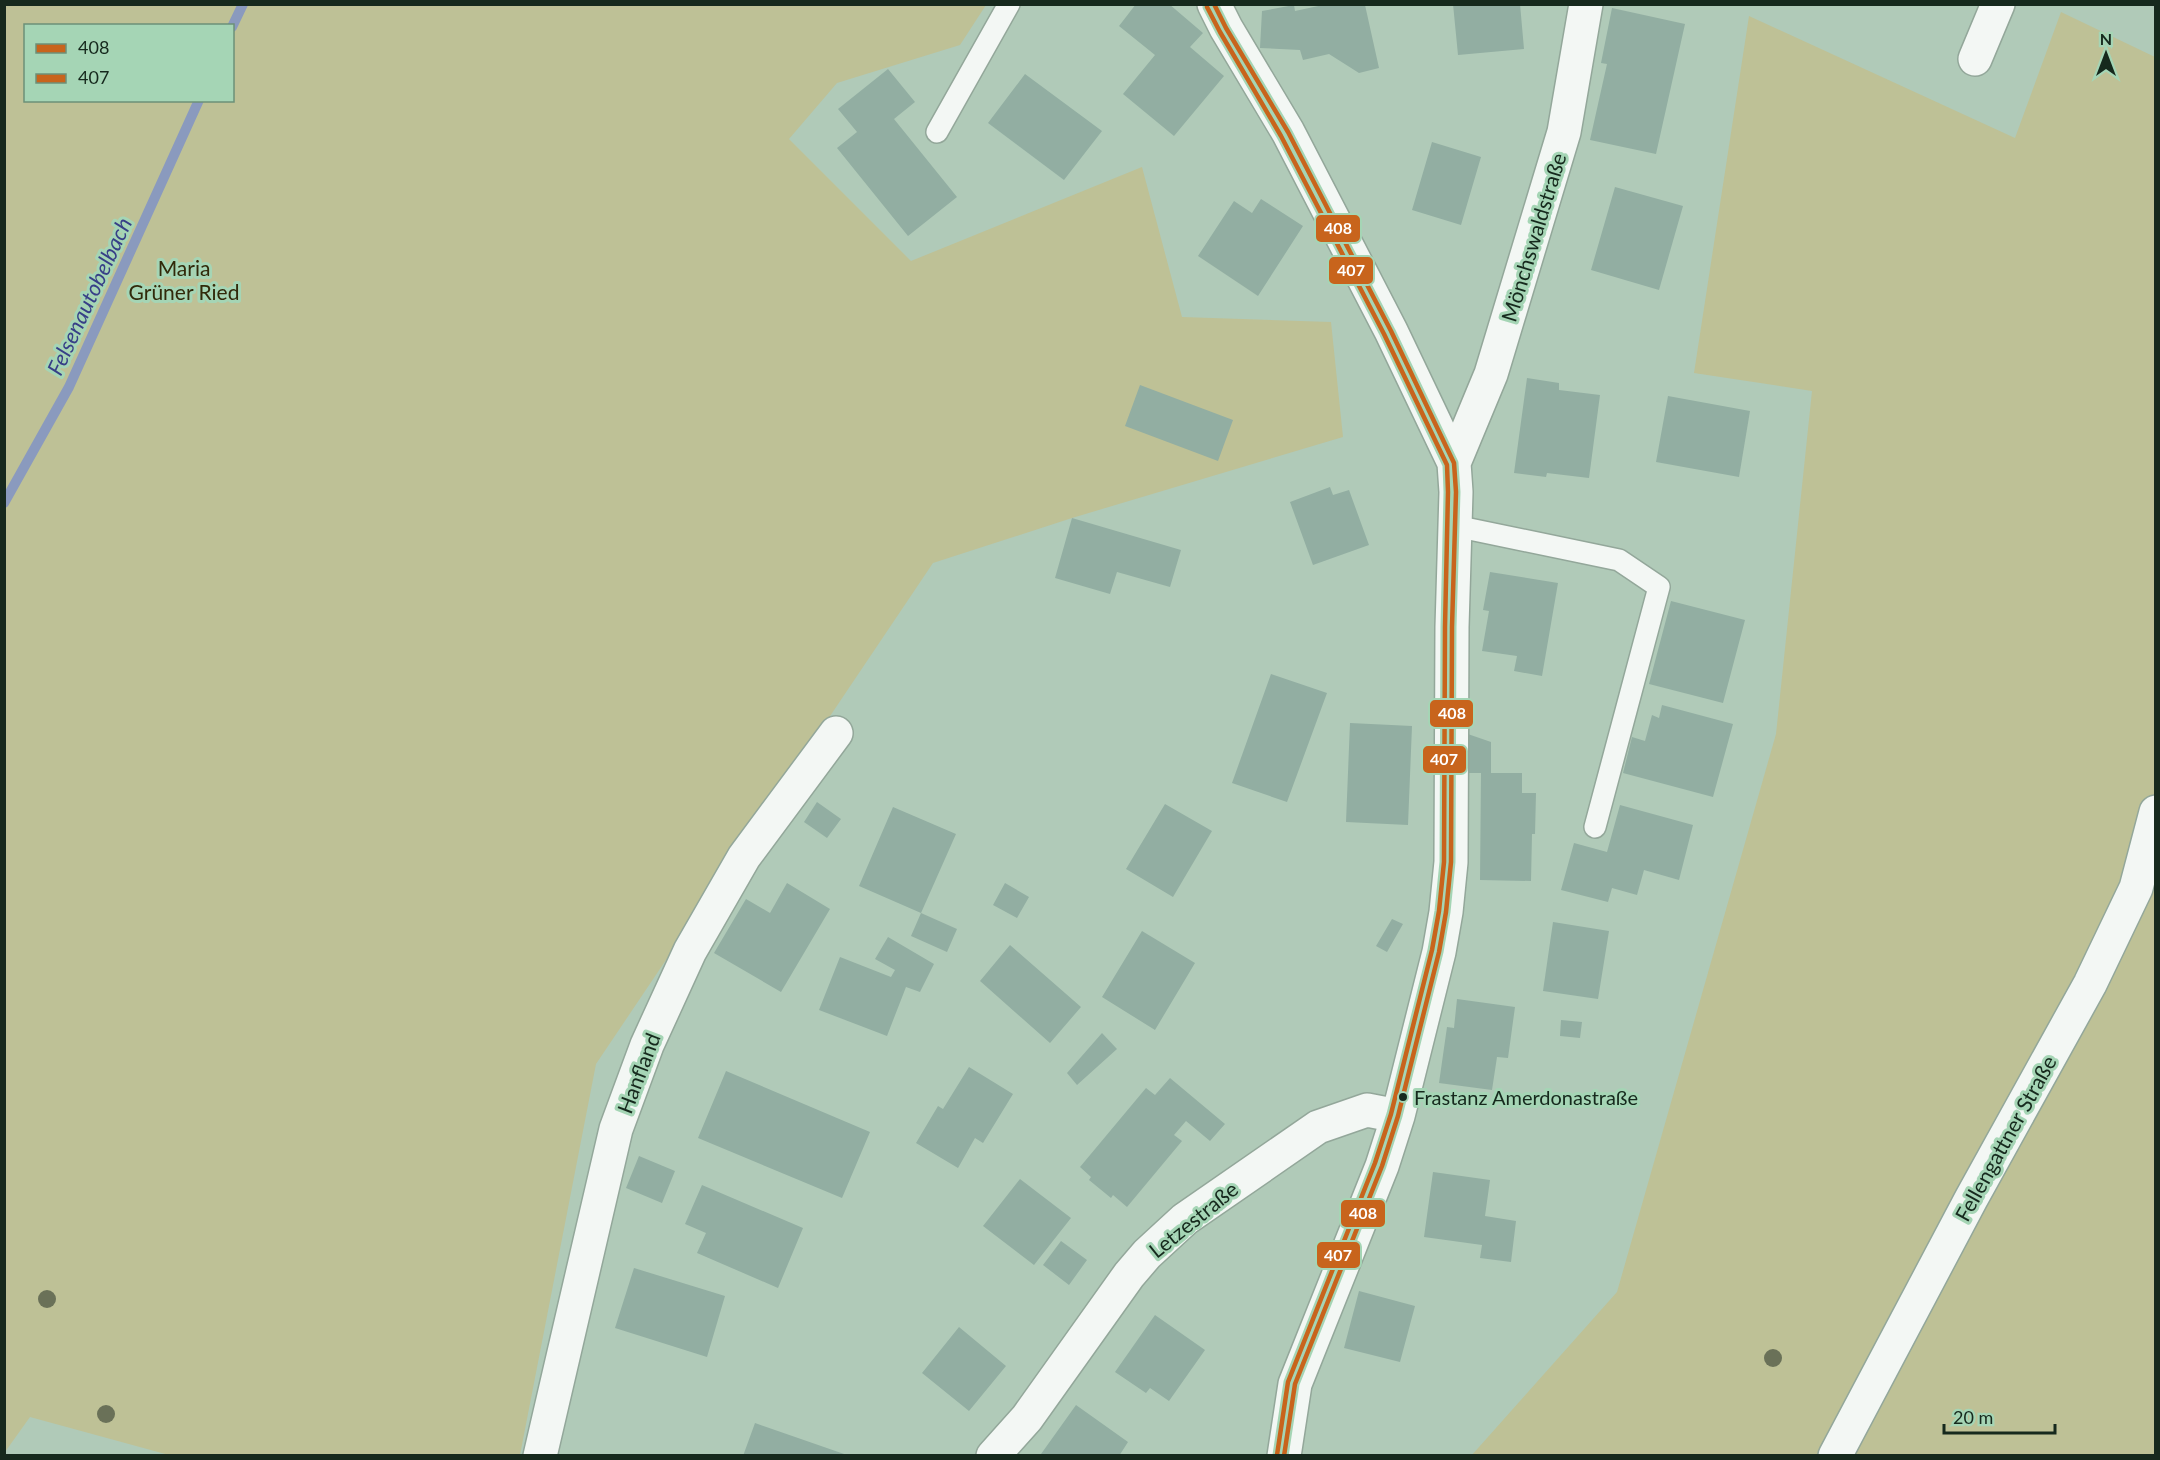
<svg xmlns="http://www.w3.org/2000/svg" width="2160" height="1460" font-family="Lato,sans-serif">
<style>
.green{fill:#bec196;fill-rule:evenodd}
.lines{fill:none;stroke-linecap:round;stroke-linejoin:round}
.stream{stroke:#8a9abe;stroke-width:10}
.building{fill:#92aea2}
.service-casing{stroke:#93a79a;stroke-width:24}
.minor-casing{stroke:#93a79a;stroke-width:36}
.service{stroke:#f3f7f4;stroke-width:21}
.minor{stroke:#f3f7f4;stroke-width:33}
.bus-1-casing{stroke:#a5d5b5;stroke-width:9}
.bus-2-casing{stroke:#a5d5b5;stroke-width:9}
.bus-1{stroke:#c8641c;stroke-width:4.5}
.bus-2{stroke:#c8641c;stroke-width:4.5}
.tree{fill:#6a7158}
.bus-dot{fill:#16291d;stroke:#a5d5b5;stroke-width:2}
.labels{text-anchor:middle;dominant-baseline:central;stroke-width:6;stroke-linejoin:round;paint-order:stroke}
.bus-label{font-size:20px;fill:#16291d;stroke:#a5d5b5;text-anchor:start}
.street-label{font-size:21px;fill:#16291d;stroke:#a5d5b5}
.park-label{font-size:21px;fill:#31290a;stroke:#a5d5b5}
.water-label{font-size:22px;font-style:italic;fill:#373f87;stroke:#a5d5b5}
.line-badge{stroke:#a5d5b5;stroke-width:2}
.badge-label{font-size:16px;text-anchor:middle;font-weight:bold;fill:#fff}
</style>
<rect width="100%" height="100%" fill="#b0cab8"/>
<!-- green -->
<path class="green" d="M 5,5 L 986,5 L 960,45 L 837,83 L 789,139 L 911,261 L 1142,167 L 1182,317 L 1331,322 L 1343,437 L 1072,518 L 933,563 L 596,1064 L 520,1455 L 169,1455 L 30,1417 L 5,1452 ZM 26,26 L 232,26 L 232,100 L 26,100 Z
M 2061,12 L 2155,57 L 2155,1455 L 1471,1456 L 1617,1292 L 1776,734 L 1812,391 L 1694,373 L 1749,16 L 2015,138 Z"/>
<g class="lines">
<!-- stream -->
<path class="stream" d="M 232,27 L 243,4
M 4,503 L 69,387 L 199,100"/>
</g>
<!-- building -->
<path class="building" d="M 1136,4 L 1169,4 L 1203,33 L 1190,47 L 1224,76 L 1174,136 L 1123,94 L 1155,55 L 1119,26 Z
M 1453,4 L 1520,4 L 1524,49 L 1458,55 Z
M 1294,5 L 1295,11 L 1323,5 L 1365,5 L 1379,68 L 1359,73 L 1329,54 L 1303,60 L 1300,50 L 1260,48 L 1262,11 Z
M 1612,8 L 1685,24 L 1656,154 L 1590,140 L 1607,64 L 1601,63 Z
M 888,69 L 915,102 L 894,119 L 957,197 L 908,236 L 837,148 L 857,132 L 838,109 Z
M 1025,74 L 1102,131 L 1064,180 L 988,123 Z
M 1432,142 L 1481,157 L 1461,225 L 1412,210 Z
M 1615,187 L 1683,206 L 1659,290 L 1591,270 Z
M 1261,199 L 1303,226 L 1258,296 L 1198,256 L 1234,201 L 1252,213 Z
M 1527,378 L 1559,383 L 1559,390 L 1600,395 L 1589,478 L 1547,473 L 1546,477 L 1514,473 Z
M 1140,385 L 1233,420 L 1218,461 L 1125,426 Z
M 1668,396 L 1750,411 L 1739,477 L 1656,462 Z
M 1330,487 L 1333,495 L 1349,490 L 1369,545 L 1313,565 L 1290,502 Z
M 1072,518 L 1181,550 L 1170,587 L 1117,572 L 1110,594 L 1055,578 Z
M 1490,572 L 1558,583 L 1542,676 L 1514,671 L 1517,656 L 1482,651 L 1489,611 L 1483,610 Z
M 1671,601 L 1745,620 L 1723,703 L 1649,684 Z
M 1271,674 L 1327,693 L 1287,802 L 1232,783 Z
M 1662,705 L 1733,724 L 1713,797 L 1623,773 L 1632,737 L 1645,741 L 1652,715 L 1659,718 Z
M 1350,723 L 1412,726 L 1408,825 L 1346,822 Z
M 1462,732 L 1491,742 L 1491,773 L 1522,773 L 1522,793 L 1536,793 L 1535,834 L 1532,834 L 1531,881 L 1480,880 L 1481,773 L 1462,773 Z
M 817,802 L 841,819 L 827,838 L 804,822 Z
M 1165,804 L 1212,831 L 1173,897 L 1126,869 Z
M 1620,805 L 1693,825 L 1679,880 L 1644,870 L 1637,895 L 1612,888 L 1608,902 L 1561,890 L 1574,843 L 1607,852 Z
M 893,807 L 956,834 L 921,913 L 957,929 L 947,952 L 911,936 L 921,913 L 859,886 Z
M 787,883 L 830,909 L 781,992 L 714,953 L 746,899 L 770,913 Z
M 1005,883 L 1029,897 L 1017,918 L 993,905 Z
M 1392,919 L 1403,924 L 1387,952 L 1376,946 Z
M 1553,922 L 1609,931 L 1598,999 L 1543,991 Z
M 1142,931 L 1195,963 L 1155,1030 L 1102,997 Z
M 888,937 L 934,964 L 920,992 L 906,987 L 887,1036 L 819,1010 L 840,957 L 891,977 L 895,970 L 875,959 Z
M 1010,945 L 1081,1007 L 1050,1043 L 980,981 Z
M 1457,999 L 1515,1007 L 1508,1058 L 1497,1057 L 1492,1090 L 1439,1083 L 1447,1027 L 1454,1028 Z
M 1561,1020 L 1582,1022 L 1580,1038 L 1560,1036 Z
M 1102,1033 L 1117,1049 L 1077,1085 L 1067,1073 Z
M 969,1067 L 1013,1094 L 983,1143 L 975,1138 L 958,1168 L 916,1143 L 938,1106 L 943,1109 Z
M 726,1071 L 870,1132 L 842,1198 L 698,1138 Z
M 1170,1078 L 1225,1124 L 1210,1141 L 1186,1121 L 1174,1135 L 1182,1141 L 1127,1207 L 1113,1195 L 1111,1198 L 1089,1180 L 1091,1177 L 1080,1167 L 1146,1088 L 1155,1095 Z
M 639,1156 L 675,1171 L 662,1203 L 626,1188 Z
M 1433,1172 L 1490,1180 L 1485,1216 L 1516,1221 L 1511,1262 L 1480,1258 L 1482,1245 L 1424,1237 Z
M 1020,1179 L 1071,1218 L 1034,1265 L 983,1226 Z
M 702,1185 L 803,1228 L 778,1288 L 697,1253 L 706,1233 L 685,1224 Z
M 1061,1241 L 1087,1260 L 1069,1285 L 1043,1265 Z
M 634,1268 L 725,1296 L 707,1357 L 615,1328 Z
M 1359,1291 L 1415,1306 L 1400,1362 L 1344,1348 Z
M 1155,1315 L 1205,1350 L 1169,1401 L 1150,1388 L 1146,1393 L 1115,1372 Z
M 959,1327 L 1006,1366 L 969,1411 L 922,1373 Z
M 1076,1405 L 1128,1442 L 1119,1456 L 1041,1454 Z
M 755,1423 L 847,1455 L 847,1456 L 743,1456 Z"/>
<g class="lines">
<defs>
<path id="service" d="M 937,132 L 1009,4
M 1455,526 L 1619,560 L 1659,587 L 1595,827"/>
<path id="minor" d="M 1214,4 L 1226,28 L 1288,132 L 1391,331 L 1454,463 L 1456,492 L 1452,627 L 1451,862 L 1446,912 L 1439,952 L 1398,1116 L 1382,1166 L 1295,1384 L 1284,1456
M 1975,59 L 1998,4
M 1454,463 L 1491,374 L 1564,132 L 1586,4
M 540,1456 L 616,1129 L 647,1045 L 690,951 L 744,857 L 836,733
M 993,1456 L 1027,1418 L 1129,1275 L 1147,1254 L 1185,1219 L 1318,1127 L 1367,1110 L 1398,1116
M 1835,1456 L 1971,1199 L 2090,984 L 2136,888 L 2156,812"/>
</defs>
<!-- service casing -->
<use href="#service" class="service-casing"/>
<!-- minor casing -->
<use href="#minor" class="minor-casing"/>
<!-- service -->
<use href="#service" class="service"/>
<!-- minor -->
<use href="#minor" class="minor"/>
<defs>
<path id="bus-1" d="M 1214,4 L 1226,28 L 1288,132 L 1391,331 L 1454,463 L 1456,492 L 1452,627 L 1451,862 L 1446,912 L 1439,952 L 1398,1116 L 1382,1166 L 1295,1384 L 1284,1456"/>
<path id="bus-2" d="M 1207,7 L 1220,32 L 1281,136 L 1384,334 L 1447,465 L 1448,492 L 1445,627 L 1444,862 L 1439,911 L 1432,950 L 1391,1114 L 1375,1163 L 1288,1382 L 1277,1455"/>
</defs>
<!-- bus-1 casing -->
<use href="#bus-1" class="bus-1-casing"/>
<!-- bus-2 casing -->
<use href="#bus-2" class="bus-2-casing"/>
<!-- bus-1 -->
<use href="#bus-1" class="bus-1"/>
<!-- bus-2 -->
<use href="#bus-2" class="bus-2"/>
</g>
<!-- trees -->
<g class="tree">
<circle cx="47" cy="1299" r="9"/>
<circle cx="1773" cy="1358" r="9"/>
<circle cx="106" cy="1414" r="9"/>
</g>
<!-- markers -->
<circle class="bus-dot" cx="1403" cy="1097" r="5"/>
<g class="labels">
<!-- bus labels -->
<g class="bus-label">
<text x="1414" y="1097">Frastanz Amerdonastraße</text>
</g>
<!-- street labels -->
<g class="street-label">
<text transform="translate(1533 237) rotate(-73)">Mönchswaldstraße</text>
<text transform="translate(638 1073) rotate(-69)">Hanfland</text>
<text transform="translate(2005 1138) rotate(-61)">Fellengattner Straße</text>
<text transform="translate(1193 1219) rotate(-39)">Letzestraße</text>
</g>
<!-- park labels -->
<g class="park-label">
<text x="184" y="267">Maria<tspan x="184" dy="24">Grüner Ried</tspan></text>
</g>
<!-- water labels -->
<g class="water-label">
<text transform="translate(89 296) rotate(-65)">Felsenautobelbach</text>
</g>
</g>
<g class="line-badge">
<rect x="1315" y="214" width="46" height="29" rx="6" fill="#c8641c"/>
<rect x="1328" y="256" width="46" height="29" rx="6" fill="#c8641c"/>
<rect x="1429" y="699" width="45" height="29" rx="6" fill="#c8641c"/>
<rect x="1422" y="745" width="45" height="29" rx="6" fill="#c8641c"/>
<rect x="1340" y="1199" width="46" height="29" rx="6" fill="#c8641c"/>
<rect x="1316" y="1241" width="45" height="28" rx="6" fill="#c8641c"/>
</g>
<g class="badge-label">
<text x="1338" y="234">408</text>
<text x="1351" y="276">407</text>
<text x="1452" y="719">408</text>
<text x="1444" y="765">407</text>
<text x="1363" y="1219">408</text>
<text x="1338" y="1261">407</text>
</g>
<!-- border -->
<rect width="2160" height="1460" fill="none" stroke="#16291d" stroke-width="12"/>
<!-- legend -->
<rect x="24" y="24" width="210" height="78" fill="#a5d5b5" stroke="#6c9078" stroke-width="1.5"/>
<rect x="36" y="44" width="30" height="9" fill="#c8641c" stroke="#6c9078" stroke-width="1.5"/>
<text x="78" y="54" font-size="18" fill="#16291d">408</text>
<rect x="36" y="74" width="30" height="9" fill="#c8641c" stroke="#6c9078" stroke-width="1.5"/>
<text x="78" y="84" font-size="18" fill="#16291d">407</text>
<!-- north arrow -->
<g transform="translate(2106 54)" stroke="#a5d5b5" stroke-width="4.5" paint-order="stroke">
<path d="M0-4.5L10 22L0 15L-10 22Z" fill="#16291d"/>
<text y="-9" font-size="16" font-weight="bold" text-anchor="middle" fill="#16291d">N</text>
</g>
<!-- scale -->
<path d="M1944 1424v9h111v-9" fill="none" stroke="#16291d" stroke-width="3"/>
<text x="1953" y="1424" font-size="18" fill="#16291d" stroke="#a5d5b5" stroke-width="4.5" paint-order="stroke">20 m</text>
</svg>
